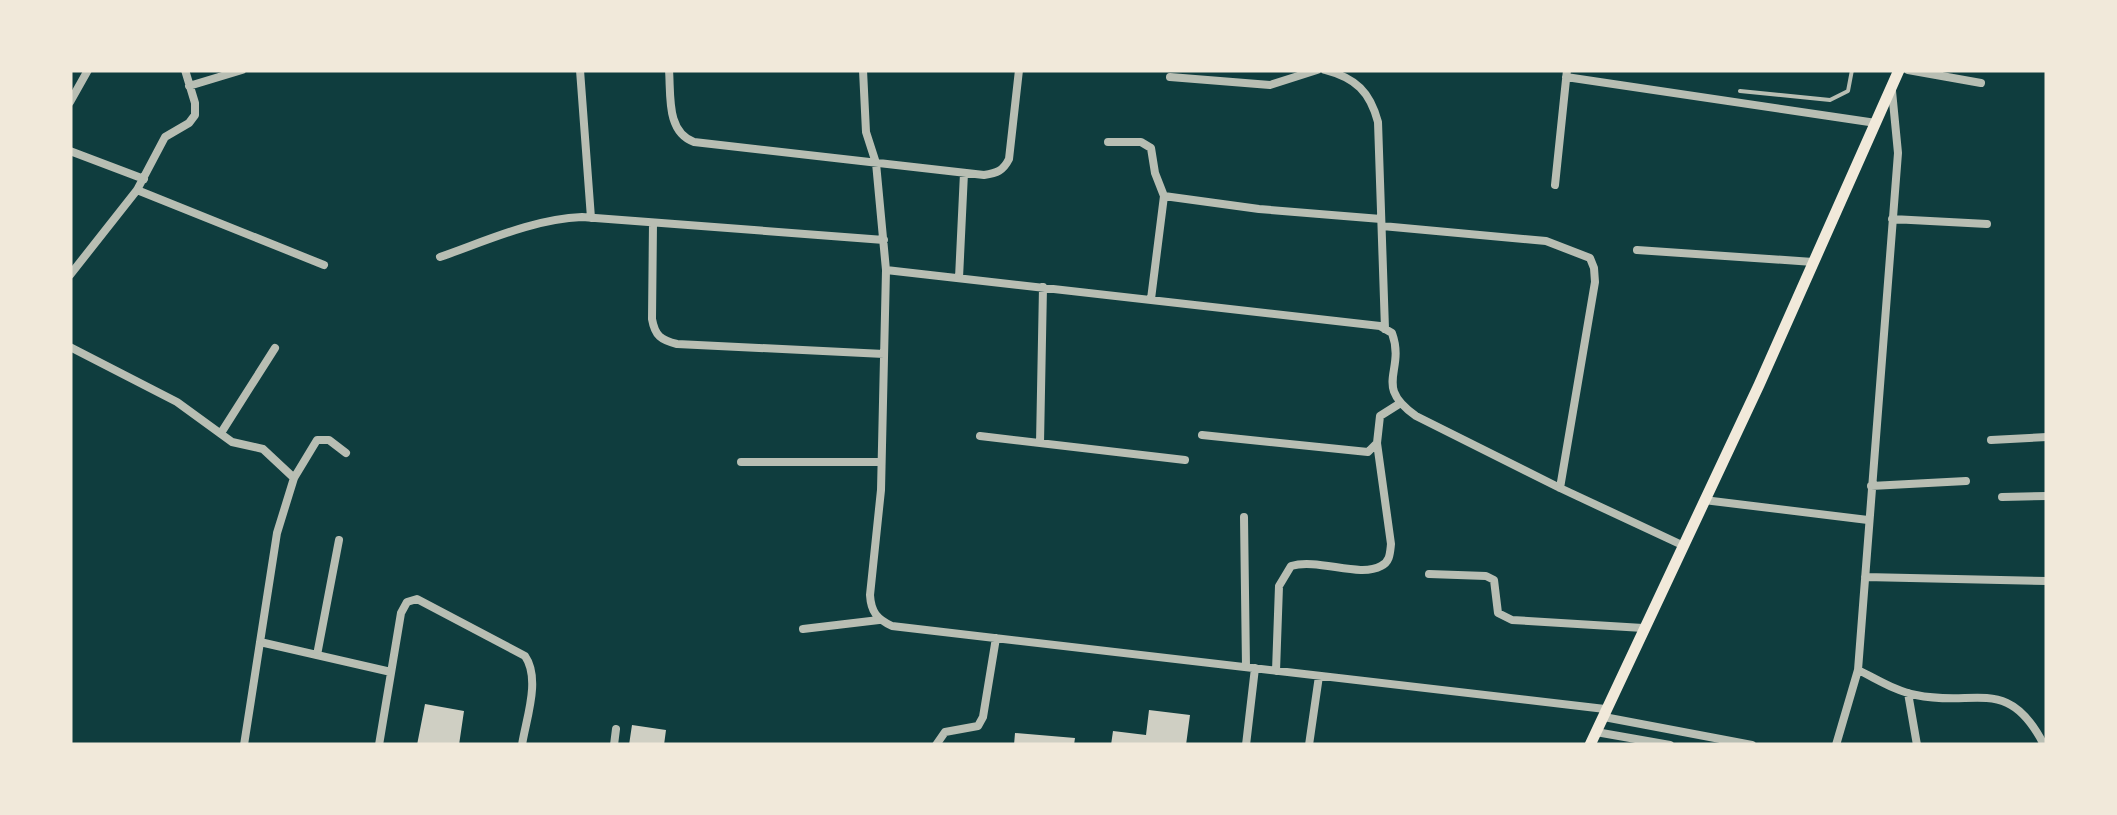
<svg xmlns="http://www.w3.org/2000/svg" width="2117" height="815" font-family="'Work Sans',sans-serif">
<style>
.building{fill:#cfcfc3}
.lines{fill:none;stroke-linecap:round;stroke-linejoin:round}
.service{stroke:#b8beb3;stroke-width:4}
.minor{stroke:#b8beb3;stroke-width:8}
.secondary{stroke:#f1e9da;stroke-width:11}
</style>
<rect width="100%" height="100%" fill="#0f3d3e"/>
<!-- building -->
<path class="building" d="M 425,704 L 464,711 L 459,745 L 417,745 Z
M 1149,710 L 1190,715 L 1186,745 L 1111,745 L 1113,731 L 1146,735 Z
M 632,725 L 666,730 L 664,745 L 629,745 Z
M 1015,733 L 1075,738 L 1074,745 L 1014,745 Z"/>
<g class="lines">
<!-- service -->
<path class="service" d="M 1740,91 L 1830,100 L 1848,91 L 1852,70"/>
<!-- minor -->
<path class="minor" d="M 580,70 L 591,218
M 669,70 C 671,95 666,132 694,142 L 984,175 C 997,173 1003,171 1009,159 L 1019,70
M 863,70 L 866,132 L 876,163 L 886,270 L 881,490 L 870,595 C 871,612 877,619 892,626 L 1605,709
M 1325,70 C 1356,78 1370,92 1378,122 L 1385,329
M 1908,70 L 1981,83
M 1170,77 L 1270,85 L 1317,70
M 1566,77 L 1876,123
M 189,86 L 242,70
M 70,102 L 88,70
M 1108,142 L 1141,142 L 1151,148 L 1155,173 L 1164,196
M 70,151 L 144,179
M 1555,185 L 1567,70
M 137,190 L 324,265
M 1892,219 L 1987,224
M 653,223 L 652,319 C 655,336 661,340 677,344 L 884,354
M 1382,226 L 1546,241 L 1590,258 L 1594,268 L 1595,282 L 1560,488
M 1637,250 L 1813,262
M 440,257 C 486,241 533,219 582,217 L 884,240
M 886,270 L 1380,326 L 1392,333 C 1406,372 1372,385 1416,416 L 1560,488 L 1682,545
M 70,275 L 137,190 L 165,137 L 189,123 L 195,115 L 195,103 L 185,70
M 959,278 L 964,173
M 1151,299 L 1164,196 L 1259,209 L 1381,219
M 70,347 L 177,402 L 232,442 L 263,449 L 294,478
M 221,433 L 275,348
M 1202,435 L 1368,452 L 1377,443 L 1380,416 L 1399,404
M 980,436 L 1185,460
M 1991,440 L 2047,437
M 1040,443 L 1043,287
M 741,462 L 881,462
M 1871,486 L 1966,481
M 2002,497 L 2047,496
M 1704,500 L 1868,520
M 1244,517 L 1246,667
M 1429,574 L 1486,576 L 1494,580 L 1498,613 L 1512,620 L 1643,628
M 1865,577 L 2047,581
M 803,629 L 879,620
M 260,642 L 391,672
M 317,655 L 339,540
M 1858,670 L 1898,153 L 1892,91
M 1276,671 L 1279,586 L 1291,566 C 1318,558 1360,578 1381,566 C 1390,562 1390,553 1391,544 L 1377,443
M 1908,693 L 1917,745
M 1604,717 L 1752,745
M 1596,732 L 1670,745
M 244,745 L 277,533 L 294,478 L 317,440 L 329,440 L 346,453
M 379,745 L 401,613 L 407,602 L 417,599 L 525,656 C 541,679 526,719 522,745
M 614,745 L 616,729
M 936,745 L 945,732 L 978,726 L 983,717 L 996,638
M 1246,745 L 1255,668
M 1309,745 L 1319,676
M 1836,745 L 1858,670 C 1877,679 1895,691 1916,695 C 1975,708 2008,674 2044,745"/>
<!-- secondary -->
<path class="secondary" d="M 1590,745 L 1759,385 L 1899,70"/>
</g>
<!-- border -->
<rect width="2117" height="815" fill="none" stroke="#f1e9da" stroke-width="145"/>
</svg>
